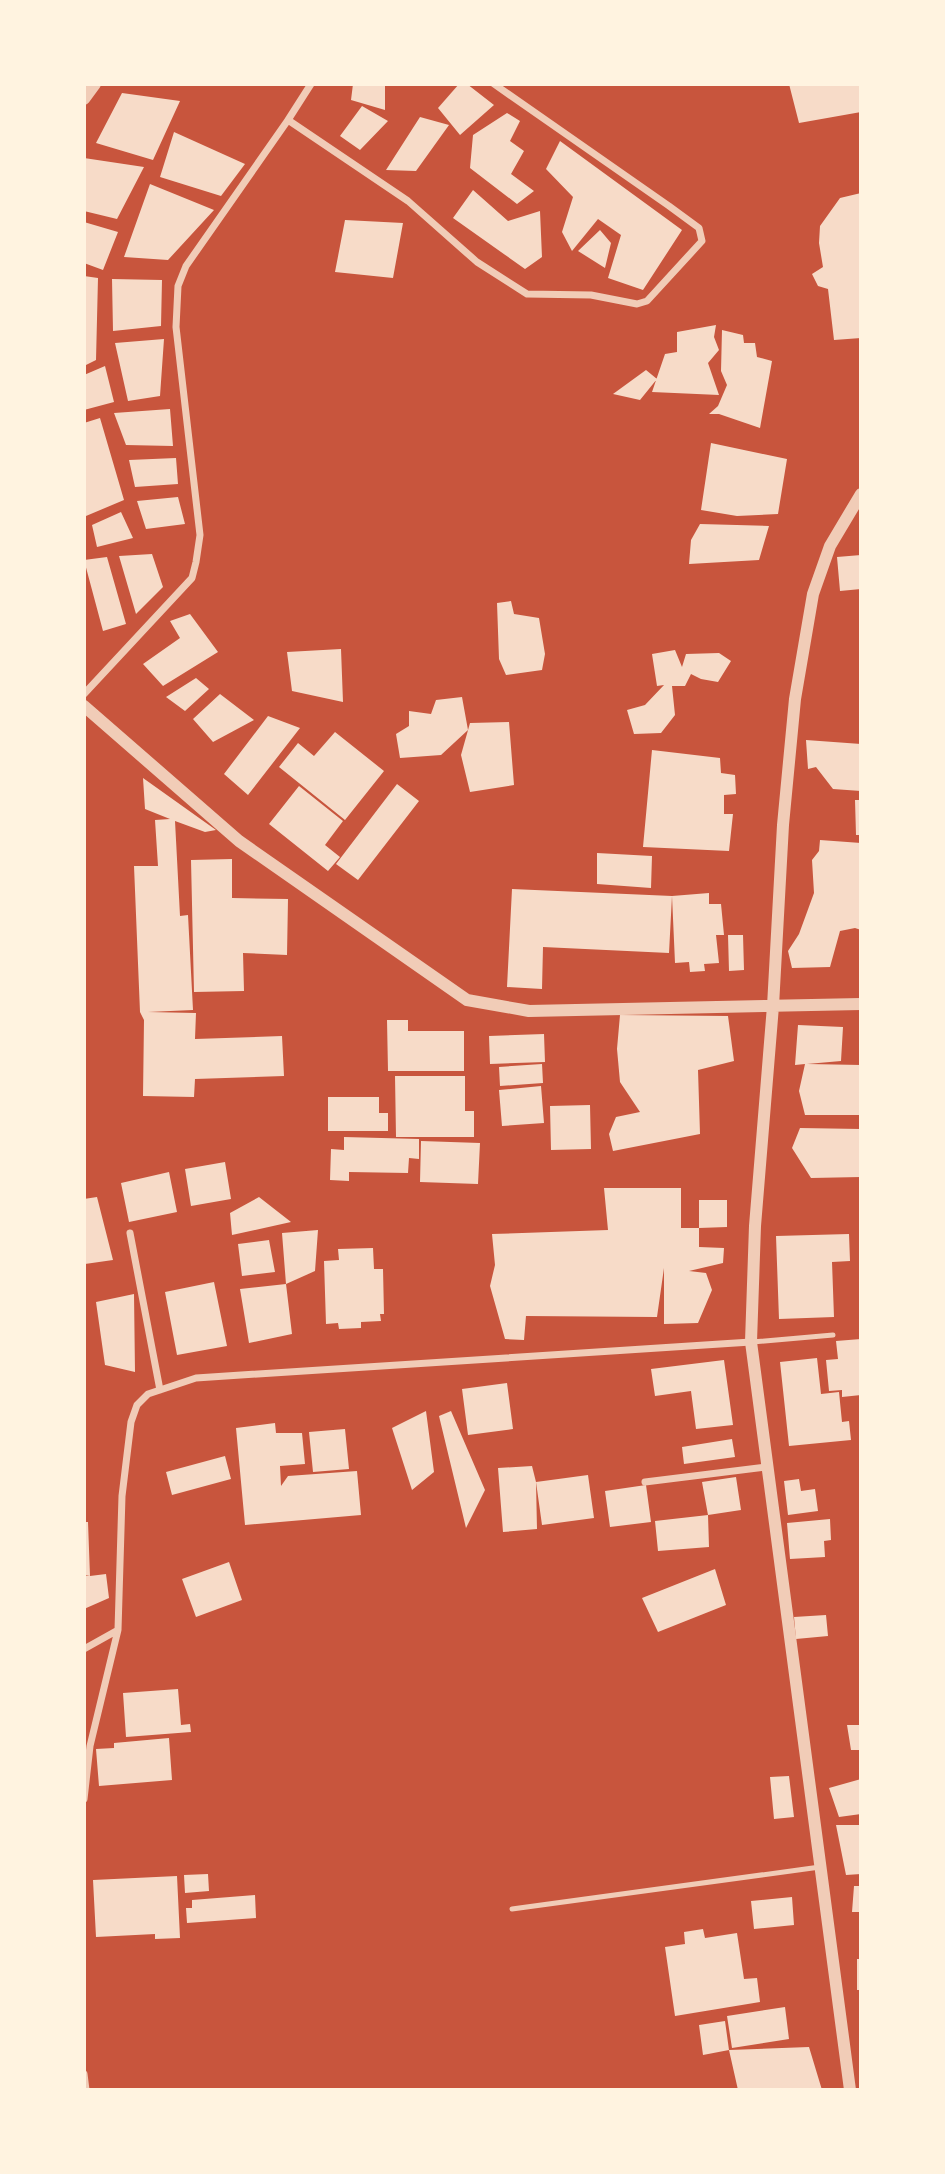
<svg xmlns="http://www.w3.org/2000/svg" width="945" height="2174" font-family="Raleway,sans-serif">
<style>
.building{fill:#f7dbc8}
.lines{fill:none;stroke-linecap:round;stroke-linejoin:round}
.service{stroke:#f1ccb7;stroke-width:5}
.minor{stroke:#f1ccb7;stroke-width:7}
.tertiary{stroke:#f1ccb7;stroke-width:12}
</style>
<rect width="100%" height="100%" fill="#c8553d"/>
<!-- building -->
<path class="building" d="M 353,84 L 385,84 L 385,110 L 351,100 Z
M 459,84 L 467,84 L 494,105 L 460,135 L 438,108 Z
M 789,84 L 861,84 L 861,112 L 799,123 Z
M 122,93 L 180,101 L 153,160 L 96,143 Z
M 362,106 L 388,121 L 360,150 L 340,136 Z
M 507,113 L 520,121 L 510,141 L 524,151 L 511,174 L 534,191 L 517,204 L 470,168 L 473,135 Z
M 420,117 L 449,125 L 416,171 L 386,170 Z
M 174,132 L 245,164 L 221,196 L 160,177 Z
M 560,141 L 682,230 L 643,290 L 608,278 L 621,235 L 598,219 L 572,251 L 562,232 L 573,197 L 546,169 Z
M 84,158 L 144,167 L 117,219 L 84,211 Z
M 150,184 L 214,210 L 168,260 L 124,257 Z
M 473,190 L 508,221 L 540,211 L 542,257 L 525,269 L 453,218 Z
M 861,193 L 861,338 L 834,340 L 828,289 L 818,286 L 812,274 L 823,267 L 819,243 L 820,226 L 840,198 Z
M 345,220 L 403,223 L 393,278 L 335,272 Z
M 84,222 L 118,232 L 103,270 L 84,263 Z
M 600,230 L 611,243 L 605,268 L 578,251 Z
M 84,276 L 98,278 L 96,360 L 84,366 Z
M 112,279 L 162,280 L 161,326 L 113,331 Z
M 716,325 L 714,337 L 719,350 L 708,363 L 719,395 L 652,392 L 665,354 L 677,352 L 677,332 Z
M 722,330 L 743,335 L 744,343 L 755,343 L 757,357 L 772,361 L 760,428 L 719,414 L 709,414 L 718,406 L 727,385 L 721,371 Z
M 164,339 L 160,396 L 128,401 L 115,343 Z
M 105,366 L 114,402 L 84,410 L 84,375 Z
M 646,370 L 657,379 L 640,400 L 613,394 Z
M 170,409 L 173,446 L 126,445 L 114,413 Z
M 100,418 L 124,500 L 86,516 L 84,423 Z
M 711,443 L 787,459 L 778,514 L 737,516 L 701,510 Z
M 176,458 L 178,484 L 135,487 L 129,460 Z
M 178,497 L 185,524 L 146,529 L 137,501 Z
M 121,512 L 133,538 L 97,547 L 92,525 Z
M 700,524 L 769,526 L 759,560 L 689,564 L 691,540 Z
M 152,554 L 163,587 L 136,614 L 119,556 Z
M 861,555 L 861,589 L 840,591 L 837,557 Z
M 107,557 L 126,624 L 103,631 L 84,560 Z
M 511,601 L 514,614 L 539,618 L 545,654 L 542,670 L 506,675 L 499,659 L 497,603 Z
M 190,614 L 218,652 L 163,686 L 143,664 L 180,638 L 170,621 Z
M 341,649 L 343,702 L 292,691 L 287,652 Z
M 675,650 L 682,667 L 686,654 L 719,653 L 731,661 L 718,682 L 701,679 L 691,674 L 685,686 L 672,686 L 675,715 L 661,733 L 634,734 L 627,710 L 645,705 L 664,685 L 657,686 L 652,654 Z
M 196,678 L 209,689 L 185,711 L 166,697 Z
M 220,694 L 254,720 L 213,742 L 193,719 Z
M 462,697 L 468,730 L 441,755 L 400,758 L 396,734 L 409,726 L 409,711 L 431,714 L 436,700 Z
M 268,716 L 300,728 L 248,795 L 224,774 Z
M 509,722 L 514,785 L 470,792 L 461,755 L 470,723 Z
M 335,732 L 384,771 L 345,820 L 279,767 L 298,743 L 314,756 Z
M 806,740 L 861,744 L 861,791 L 833,789 L 816,767 L 808,769 Z
M 652,750 L 720,758 L 721,773 L 735,775 L 736,794 L 724,795 L 724,814 L 733,814 L 729,851 L 643,847 Z
M 143,778 L 216,830 L 205,832 L 175,821 L 180,916 L 188,915 L 193,1010 L 148,1012 L 196,1013 L 195,1039 L 282,1036 L 284,1076 L 195,1079 L 194,1097 L 143,1096 L 144,1020 L 140,1012 L 134,866 L 158,866 L 155,820 L 170,819 L 145,809 Z
M 397,784 L 419,801 L 358,880 L 336,864 Z
M 299,786 L 343,821 L 325,845 L 340,857 L 328,871 L 269,824 Z
M 855,800 L 861,800 L 861,835 L 856,835 Z
M 820,840 L 861,843 L 861,930 L 855,928 L 840,931 L 830,967 L 792,968 L 788,951 L 799,934 L 814,893 L 812,860 L 819,851 Z
M 597,853 L 652,856 L 651,888 L 597,884 Z
M 232,859 L 232,898 L 288,899 L 287,955 L 243,953 L 244,991 L 194,992 L 191,860 Z
M 512,889 L 672,896 L 669,953 L 543,947 L 542,989 L 507,987 Z
M 709,893 L 709,904 L 721,904 L 724,935 L 716,935 L 719,963 L 704,964 L 705,971 L 690,972 L 689,962 L 675,963 L 672,896 Z
M 728,935 L 743,935 L 744,970 L 729,971 Z
M 620,1015 L 728,1016 L 734,1061 L 698,1070 L 700,1134 L 613,1151 L 609,1134 L 616,1117 L 640,1112 L 620,1082 L 617,1049 Z
M 387,1020 L 408,1020 L 408,1031 L 464,1031 L 464,1071 L 388,1071 Z
M 798,1025 L 843,1027 L 841,1061 L 807,1064 L 861,1065 L 861,1115 L 805,1115 L 799,1091 L 805,1064 L 795,1065 Z
M 544,1034 L 545,1062 L 490,1064 L 489,1036 Z
M 542,1064 L 543,1083 L 500,1086 L 499,1067 Z
M 395,1076 L 465,1076 L 465,1111 L 474,1111 L 474,1137 L 396,1137 Z
M 541,1086 L 544,1123 L 502,1126 L 499,1090 Z
M 328,1097 L 379,1097 L 379,1113 L 388,1113 L 388,1131 L 328,1131 Z
M 590,1105 L 591,1149 L 551,1150 L 550,1106 Z
M 800,1128 L 861,1129 L 861,1177 L 811,1178 L 792,1148 Z
M 344,1137 L 419,1139 L 419,1159 L 409,1158 L 408,1173 L 349,1172 L 349,1181 L 330,1180 L 331,1149 L 344,1150 Z
M 421,1141 L 480,1143 L 478,1184 L 420,1182 Z
M 225,1162 L 231,1199 L 191,1206 L 185,1169 Z
M 169,1172 L 177,1212 L 129,1222 L 121,1183 Z
M 604,1188 L 681,1188 L 681,1228 L 699,1228 L 699,1200 L 727,1200 L 727,1227 L 699,1228 L 699,1247 L 724,1248 L 723,1263 L 689,1271 L 706,1273 L 712,1290 L 698,1323 L 664,1324 L 664,1268 L 657,1317 L 526,1316 L 524,1340 L 505,1339 L 490,1286 L 495,1265 L 492,1234 L 608,1230 Z
M 97,1197 L 113,1260 L 85,1264 L 84,1199 Z
M 259,1197 L 291,1222 L 232,1235 L 230,1213 Z
M 318,1230 L 315,1271 L 286,1284 L 282,1233 Z
M 849,1234 L 850,1261 L 832,1262 L 834,1317 L 779,1319 L 776,1236 Z
M 269,1240 L 275,1272 L 242,1276 L 238,1244 Z
M 373,1248 L 374,1269 L 383,1269 L 384,1314 L 380,1314 L 381,1321 L 361,1322 L 361,1328 L 339,1329 L 338,1323 L 326,1324 L 324,1261 L 339,1260 L 338,1249 Z
M 214,1282 L 227,1346 L 177,1355 L 165,1292 Z
M 286,1284 L 292,1334 L 249,1343 L 240,1289 Z
M 134,1294 L 135,1372 L 105,1365 L 96,1302 Z
M 861,1339 L 861,1395 L 842,1397 L 842,1390 L 829,1391 L 826,1360 L 838,1359 L 836,1341 Z
M 817,1358 L 821,1394 L 839,1392 L 842,1422 L 849,1421 L 851,1440 L 789,1446 L 780,1362 Z
M 724,1360 L 733,1425 L 696,1429 L 691,1391 L 655,1396 L 651,1369 Z
M 507,1383 L 513,1429 L 468,1435 L 462,1389 Z
M 426,1411 L 434,1472 L 412,1490 L 392,1428 Z
M 451,1411 L 485,1490 L 466,1528 L 439,1416 Z
M 275,1423 L 276,1433 L 302,1433 L 305,1464 L 280,1466 L 281,1486 L 288,1476 L 357,1471 L 361,1515 L 245,1525 L 236,1428 Z
M 345,1429 L 349,1469 L 313,1472 L 309,1432 Z
M 732,1439 L 735,1457 L 684,1464 L 682,1447 Z
M 225,1456 L 231,1479 L 172,1495 L 166,1472 Z
M 532,1466 L 536,1482 L 588,1475 L 594,1518 L 542,1525 L 536,1482 L 537,1529 L 503,1532 L 498,1468 Z
M 736,1477 L 741,1510 L 708,1515 L 709,1547 L 658,1551 L 655,1521 L 708,1515 L 702,1482 Z
M 799,1479 L 801,1491 L 815,1489 L 818,1511 L 788,1515 L 784,1481 Z
M 646,1485 L 651,1522 L 610,1527 L 605,1491 Z
M 830,1519 L 831,1540 L 824,1541 L 825,1557 L 790,1559 L 787,1523 Z
M 84,1522 L 88,1522 L 90,1576 L 106,1574 L 109,1598 L 84,1609 L 84,1576 L 90,1576 L 84,1575 Z
M 229,1562 L 242,1600 L 196,1617 L 182,1579 Z
M 715,1569 L 726,1605 L 658,1632 L 642,1598 Z
M 826,1615 L 828,1636 L 796,1639 L 794,1617 Z
M 178,1689 L 181,1725 L 190,1724 L 191,1732 L 126,1737 L 123,1693 Z
M 847,1725 L 861,1725 L 861,1750 L 851,1750 Z
M 169,1738 L 172,1780 L 99,1786 L 96,1749 L 114,1748 L 114,1743 Z
M 789,1776 L 794,1817 L 774,1819 L 770,1777 Z
M 861,1779 L 861,1814 L 839,1817 L 829,1788 Z
M 836,1825 L 861,1825 L 861,1874 L 846,1875 Z
M 208,1874 L 209,1891 L 185,1893 L 184,1875 Z
M 177,1876 L 180,1938 L 155,1939 L 155,1934 L 96,1937 L 93,1880 Z
M 854,1886 L 861,1886 L 861,1912 L 852,1912 Z
M 255,1895 L 256,1918 L 187,1923 L 186,1908 L 192,1908 L 192,1900 Z
M 792,1897 L 794,1925 L 754,1929 L 751,1901 Z
M 703,1929 L 705,1938 L 737,1933 L 744,1979 L 757,1978 L 760,2002 L 675,2016 L 665,1947 L 685,1944 L 684,1932 Z
M 857,1959 L 861,1959 L 861,1990 L 857,1990 Z
M 785,2007 L 789,2039 L 732,2048 L 727,2016 Z
M 725,2021 L 729,2050 L 809,2047 L 822,2090 L 738,2090 L 729,2050 L 703,2055 L 699,2025 Z"/>
<g class="lines">
<!-- service -->
<path class="service" d="M 752,1342 L 833,1335
M 512,1909 L 820,1867"/>
<!-- minor -->
<path class="minor" d="M 288,120 L 311,84
M 84,694 L 192,578 L 196,562 L 200,535 L 176,327 L 178,286 L 186,266 L 288,120 L 408,201 L 477,262 L 527,294 L 591,295 L 637,304 L 647,301 L 702,241 L 699,228 L 669,206 L 494,84
M 130,1233 L 160,1390
M 645,1482 L 766,1467
M 84,1649 L 118,1630 L 122,1496 L 131,1422 L 137,1405 L 148,1394 L 196,1378 L 751,1342
M 84,1799 L 90,1746 L 118,1630
M 84,2074 L 86,2090"/>
<!-- tertiary -->
<path class="tertiary" d="M 84,99 L 95,84
M 84,706 L 239,841 L 467,1000 L 529,1011 L 861,1004
M 850,2090 L 751,1342 L 755,1226 L 773,1006 L 783,825 L 795,699 L 813,594 L 830,546 L 861,494"/>
</g>
<!-- border -->
<rect width="945" height="2174" fill="none" stroke="#fff3e0" stroke-width="172"/>
</svg>
